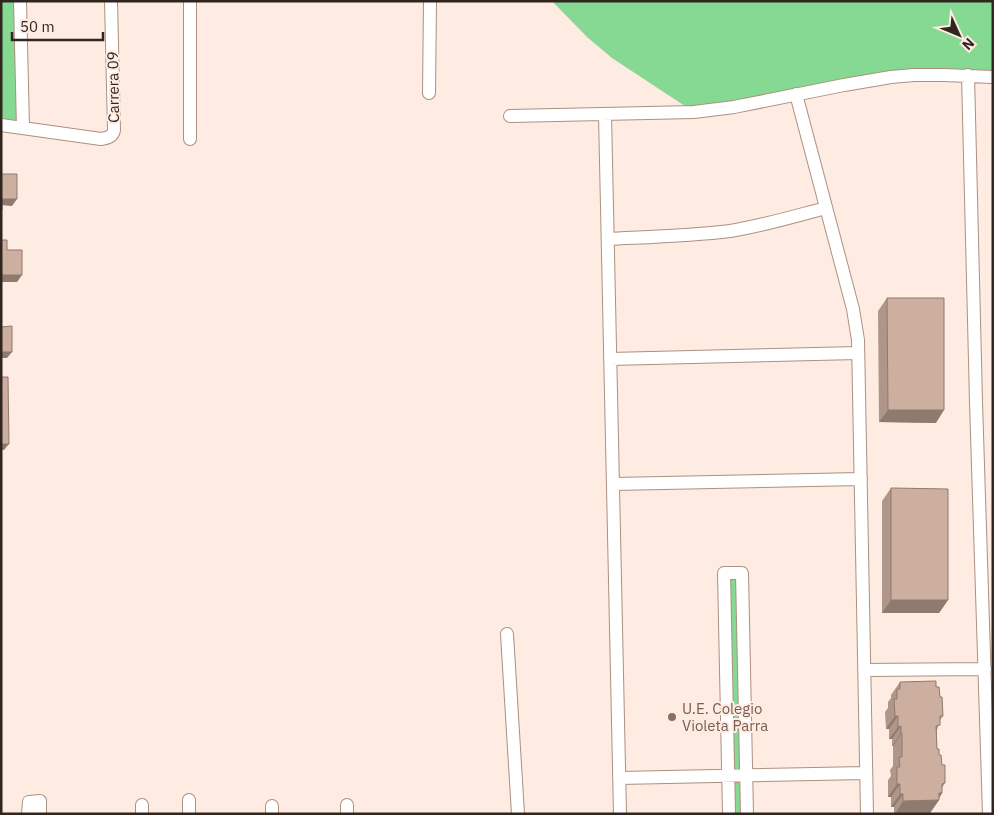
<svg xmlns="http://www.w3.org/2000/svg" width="994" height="815" font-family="'IBM Plex Sans',sans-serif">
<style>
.green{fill:#86d992}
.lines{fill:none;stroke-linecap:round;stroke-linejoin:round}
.minor-casing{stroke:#ad9080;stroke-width:14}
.minor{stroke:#fff;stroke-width:12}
.wall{fill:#af9688}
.shaded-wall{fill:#8f7a6f}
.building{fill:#ccaf9e;stroke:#8f7a6f}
.education-dot{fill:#8d6e63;stroke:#feebe1;stroke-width:2}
.labels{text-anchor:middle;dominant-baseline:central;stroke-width:4;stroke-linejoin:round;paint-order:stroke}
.street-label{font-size:15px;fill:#31261f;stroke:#feebe1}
.education-label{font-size:15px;fill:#785e54;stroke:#feebe1;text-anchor:start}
</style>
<rect width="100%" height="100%" fill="#feebe1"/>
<!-- green -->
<path class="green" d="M 1,1 L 20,1 L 23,128 L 1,125 Z
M 552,1 L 993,1 L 993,77 L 944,75 L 694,112 L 612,58 L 587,37 Z
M 724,573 L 742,573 L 747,814 L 729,814 Z"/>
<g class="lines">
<defs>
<path id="minor" d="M 20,1 L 23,128
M 190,1 L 190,139
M 968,75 L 976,402 L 989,814
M 429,93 L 430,1
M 796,94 L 853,309 L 858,340 L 867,814
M 605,114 L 620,814
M 510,116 L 694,112 L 734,107 L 844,85 L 891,77 L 914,75 L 944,75 L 993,77
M 1,125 L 101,139 C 107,138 113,137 114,130 L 111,1
M 608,239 C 648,237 689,236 730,231 C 762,226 795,216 826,208
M 610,359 L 858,353
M 613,484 L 861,479
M 507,634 L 518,814
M 865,670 L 985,669
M 619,778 L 866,773
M 347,805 L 347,814
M 272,806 L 272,814
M 28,814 L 29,802 L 40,801 L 40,814
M 142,814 L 142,805
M 189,814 L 189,800
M 729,814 L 724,573 L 742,573 L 747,814"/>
</defs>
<!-- minor casing -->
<use href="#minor" class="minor-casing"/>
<!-- minor -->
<use href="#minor" class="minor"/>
</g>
<!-- wall -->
<path class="wall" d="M 887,298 L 936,423 L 879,422 L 878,311 Z
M 891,488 L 948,600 L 939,613 L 882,613 L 882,501 Z
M 900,682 L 936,687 L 940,697 L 943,716 L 940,720 L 937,730 L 937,749 L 942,765 L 945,783 L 942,788 L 942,793 L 939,798 L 939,800 L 930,813 L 894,814 L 894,807 L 891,807 L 891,797 L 888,797 L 888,780 L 891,776 L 890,770 L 893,766 L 893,746 L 892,746 L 892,739 L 889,739 L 889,729 L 886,729 L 885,712 L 888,708 L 888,702 L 891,698 L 891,695 Z"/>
<!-- shaded-wall -->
<path class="shaded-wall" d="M 2,199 L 17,199 L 12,206 L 1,205 Z
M 1,275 L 22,275 L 17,282 L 1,282 Z
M 1,352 L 12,352 L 7,358 L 1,358 Z
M 888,410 L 944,410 L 936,423 L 879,422 Z
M 1,444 L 9,444 L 4,450 L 1,450 Z
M 891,600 L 948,600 L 939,613 L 882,613 Z
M 895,716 L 898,716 L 889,729 L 886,729 Z
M 901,726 L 892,739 L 889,739 L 898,727 Z
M 901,733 L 902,733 L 893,746 L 892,746 Z
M 897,784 L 900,784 L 891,797 L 888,797 Z
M 939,793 L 942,793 L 938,800 L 939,800 L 930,813 L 895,814 L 903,801 Z
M 900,794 L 903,794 L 894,807 L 891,807 Z"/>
<!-- building -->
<path class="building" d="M 1,174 L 17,174 L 17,199 L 2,199 L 2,210 L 1,210 Z
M 1,240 L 7,240 L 7,250 L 22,250 L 22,275 L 1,275 Z
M 887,298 L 944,298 L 944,410 L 888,410 Z
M 12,326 L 12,352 L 1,352 L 1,327 Z
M 1,377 L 8,377 L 9,444 L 1,444 Z
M 891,488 L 948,489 L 948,600 L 891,600 Z
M 936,681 L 936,687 L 939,687 L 940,697 L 942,697 L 943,716 L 940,716 L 940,725 L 936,726 L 937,749 L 939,749 L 939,755 L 941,755 L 942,765 L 945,765 L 945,783 L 942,784 L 942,793 L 939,793 L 939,800 L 903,801 L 903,794 L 900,794 L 900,784 L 897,784 L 897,767 L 900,767 L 899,757 L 902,757 L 902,733 L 901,733 L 901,726 L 898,727 L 898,716 L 895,716 L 894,699 L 897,699 L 897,689 L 900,689 L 900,682 Z"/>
<!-- markers -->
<circle class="education-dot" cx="672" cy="717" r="5"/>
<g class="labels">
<!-- street labels -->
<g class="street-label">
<text transform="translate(113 87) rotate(-91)">Carrera 09</text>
</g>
<!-- education labels -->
<g class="education-label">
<text x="682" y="708">U.E. Colegio<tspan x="682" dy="17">Violeta Parra</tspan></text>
</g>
</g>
<!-- border -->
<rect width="994" height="815" fill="none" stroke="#31261f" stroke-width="5"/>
<!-- north arrow -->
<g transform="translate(959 35) rotate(134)" stroke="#feebe1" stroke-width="4" paint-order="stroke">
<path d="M0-4L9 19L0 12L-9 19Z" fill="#31261f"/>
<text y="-8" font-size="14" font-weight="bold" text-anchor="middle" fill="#31261f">N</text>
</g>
<!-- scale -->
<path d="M12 32v8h91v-8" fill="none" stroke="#31261f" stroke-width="2.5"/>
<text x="20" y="32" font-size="15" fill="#31261f" stroke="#feebe1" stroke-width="4" paint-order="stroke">50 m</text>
</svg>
